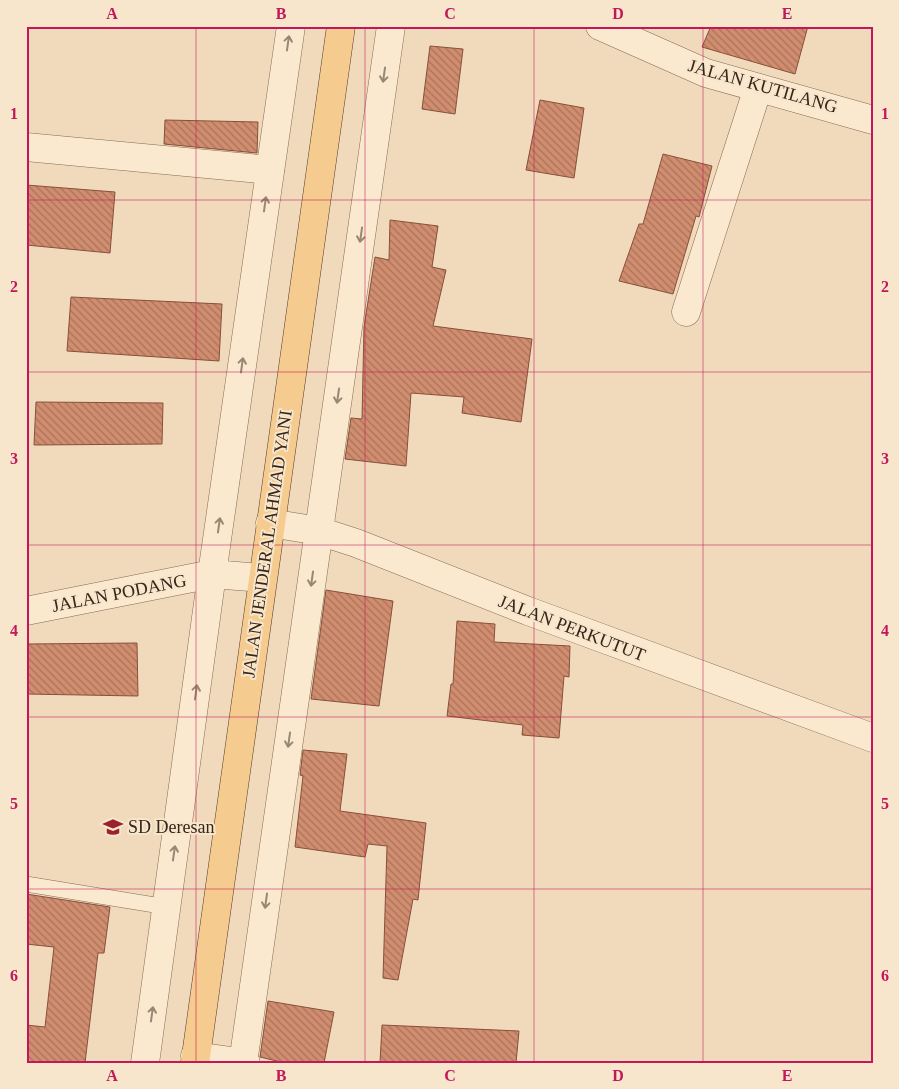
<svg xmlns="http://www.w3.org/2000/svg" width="899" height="1089" font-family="Georgia,serif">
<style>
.building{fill:url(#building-back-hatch);stroke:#885039}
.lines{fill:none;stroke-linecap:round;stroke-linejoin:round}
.service-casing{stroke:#876a54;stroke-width:16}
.minor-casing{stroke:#876a54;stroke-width:29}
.tertiary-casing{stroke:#876a54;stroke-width:29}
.primary-casing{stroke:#543929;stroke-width:29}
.service{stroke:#fae9ce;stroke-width:15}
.minor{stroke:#fae9ce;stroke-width:28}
.tertiary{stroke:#fae9ce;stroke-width:28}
.primary{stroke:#f6cb8f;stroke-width:28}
.oneway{stroke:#988774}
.grid{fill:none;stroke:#c2185b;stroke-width:1;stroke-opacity:0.55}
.labels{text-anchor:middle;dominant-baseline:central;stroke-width:4;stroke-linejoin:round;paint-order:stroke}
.street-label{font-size:18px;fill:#36251a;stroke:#f7e6cb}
.poi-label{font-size:18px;fill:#36251a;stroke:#f7e6cb;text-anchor:start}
.neatline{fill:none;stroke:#c2185b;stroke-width:2}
.grid-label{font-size:16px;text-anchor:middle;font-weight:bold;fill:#c2185b}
</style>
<defs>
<pattern id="building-back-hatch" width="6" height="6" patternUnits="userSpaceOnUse" patternTransform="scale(1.25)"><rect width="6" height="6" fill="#d08d6f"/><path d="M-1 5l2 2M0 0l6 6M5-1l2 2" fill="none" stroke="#aa735a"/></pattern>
</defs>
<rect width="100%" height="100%" fill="#f0dabb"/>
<!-- building -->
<path class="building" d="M 711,26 L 808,26 L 795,74 L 702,47 Z
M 430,46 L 463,49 L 455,114 L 422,109 Z
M 540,100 L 584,108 L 574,178 L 526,170 Z
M 165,120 L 258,122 L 257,153 L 164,144 Z
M 663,154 L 712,166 L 699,217 L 696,216 L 673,294 L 619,281 L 639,224 L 643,224 Z
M 26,185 L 115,192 L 110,253 L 26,245 Z
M 390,220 L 438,226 L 432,267 L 446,270 L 433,326 L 532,339 L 521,422 L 462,413 L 464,397 L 411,393 L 406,466 L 345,459 L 351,418 L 362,419 L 364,327 L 375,257 L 389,260 Z
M 71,297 L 222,304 L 219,361 L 67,351 Z
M 36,402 L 163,403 L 162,444 L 34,445 Z
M 326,590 L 393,601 L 379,706 L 311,699 Z
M 457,621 L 495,624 L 494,642 L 570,646 L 569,677 L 564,676 L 559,738 L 522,735 L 523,725 L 447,716 L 451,684 L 453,684 Z
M 137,643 L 138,696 L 26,694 L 26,644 Z
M 303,750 L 347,754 L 340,811 L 426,823 L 418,900 L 413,899 L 398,980 L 383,978 L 387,846 L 368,844 L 365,857 L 295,847 L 303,776 L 300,775 Z
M 26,894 L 110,907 L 104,953 L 98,953 L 85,1063 L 26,1063 L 26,1025 L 45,1027 L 54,947 L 26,944 Z
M 268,1001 L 334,1012 L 324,1063 L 285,1063 L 260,1057 Z
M 382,1025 L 519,1031 L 516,1063 L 380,1063 Z"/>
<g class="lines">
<defs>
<path id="service" d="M 26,884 L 167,907"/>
<path id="minor" d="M 600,26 L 706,73 L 873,120
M 26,147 L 270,170
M 686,312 L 758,88
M 319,531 L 356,543 L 528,611 L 873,738
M 195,1056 L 246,1063"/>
<path id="tertiary" d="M 270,523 L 319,531
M 26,611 L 212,574 L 262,578
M 145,1063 L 212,574 L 291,26
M 243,1063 L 391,26"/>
<path id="primary" d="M 195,1063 L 341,26"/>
</defs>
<!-- service casing -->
<use href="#service" class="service-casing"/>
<!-- minor casing -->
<use href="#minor" class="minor-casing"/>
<!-- tertiary casing -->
<use href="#tertiary" class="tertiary-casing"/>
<!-- primary casing -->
<use href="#primary" class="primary-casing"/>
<!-- service -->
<use href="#service" class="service"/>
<!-- minor -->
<use href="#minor" class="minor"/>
<!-- tertiary -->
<use href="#tertiary" class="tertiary"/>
<!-- primary -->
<use href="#primary" class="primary"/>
</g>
<!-- one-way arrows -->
<defs><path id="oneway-shaft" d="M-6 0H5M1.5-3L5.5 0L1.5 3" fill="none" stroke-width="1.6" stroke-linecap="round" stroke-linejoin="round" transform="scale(1.25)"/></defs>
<g class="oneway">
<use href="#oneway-shaft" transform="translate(288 43) rotate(-82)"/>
<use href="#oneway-shaft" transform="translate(384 75) rotate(98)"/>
<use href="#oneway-shaft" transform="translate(265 204) rotate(-82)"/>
<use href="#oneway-shaft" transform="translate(361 235) rotate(98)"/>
<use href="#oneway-shaft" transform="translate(242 365) rotate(-82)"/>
<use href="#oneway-shaft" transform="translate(338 396) rotate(98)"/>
<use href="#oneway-shaft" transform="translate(219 525) rotate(-82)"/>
<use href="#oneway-shaft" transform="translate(312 579) rotate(98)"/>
<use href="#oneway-shaft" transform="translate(196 692) rotate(-82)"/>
<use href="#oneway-shaft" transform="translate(289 740) rotate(98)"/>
<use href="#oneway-shaft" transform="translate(174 853) rotate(-82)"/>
<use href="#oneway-shaft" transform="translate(266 901) rotate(98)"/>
<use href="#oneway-shaft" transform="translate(152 1014) rotate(-82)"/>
</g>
<!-- grid -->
<path class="grid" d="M 196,26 L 196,1063M 365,26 L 365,1063M 534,26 L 534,1063M 703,26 L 703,1063M 26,200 L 873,200M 26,372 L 873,372M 26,545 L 873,545M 26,717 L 873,717M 26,889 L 873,889"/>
<!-- icons -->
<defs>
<symbol id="school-bare" viewBox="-9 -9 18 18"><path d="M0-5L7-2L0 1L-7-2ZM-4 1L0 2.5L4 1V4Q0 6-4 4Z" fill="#99222f" stroke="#f7e6cb" stroke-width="2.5" paint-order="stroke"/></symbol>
</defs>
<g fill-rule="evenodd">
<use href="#school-bare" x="99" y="813" width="28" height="28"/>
</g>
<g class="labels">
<!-- street labels -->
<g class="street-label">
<text transform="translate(763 86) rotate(16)">JALAN KUTILANG</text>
<text transform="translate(267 544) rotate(-82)">JALAN JENDERAL AHMAD YANI</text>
<text transform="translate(119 593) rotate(-11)">JALAN PODANG</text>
<text transform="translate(572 628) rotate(21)">JALAN PERKUTUT</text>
</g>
<!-- poi labels -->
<g class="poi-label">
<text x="128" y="827">SD Deresan</text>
</g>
</g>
<!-- border -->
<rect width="899" height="1089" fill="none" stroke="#f7e6cb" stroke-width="55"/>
<rect x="28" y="28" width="844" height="1034" class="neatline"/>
<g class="grid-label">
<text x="112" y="19">A</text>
<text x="281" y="19">B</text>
<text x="450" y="19">C</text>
<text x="618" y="19">D</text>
<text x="787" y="19">E</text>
<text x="14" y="119">1</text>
<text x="885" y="119">1</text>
<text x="14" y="292">2</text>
<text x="885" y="292">2</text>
<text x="14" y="464">3</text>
<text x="885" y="464">3</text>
<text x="14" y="636">4</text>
<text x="885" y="636">4</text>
<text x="14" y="809">5</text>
<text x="885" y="809">5</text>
<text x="14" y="981">6</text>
<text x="885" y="981">6</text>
<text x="112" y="1081">A</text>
<text x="281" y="1081">B</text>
<text x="450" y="1081">C</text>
<text x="618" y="1081">D</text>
<text x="787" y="1081">E</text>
</g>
</svg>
